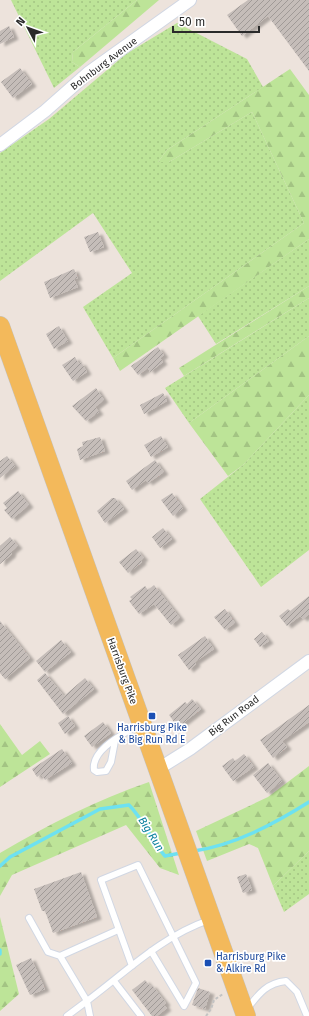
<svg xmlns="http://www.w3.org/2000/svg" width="309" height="1016" font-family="'Fira Sans',sans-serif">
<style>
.grass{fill:url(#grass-dots)}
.forest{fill:url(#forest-firs)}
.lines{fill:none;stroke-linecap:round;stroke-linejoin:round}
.stream{stroke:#6de1f1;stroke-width:3.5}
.building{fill:url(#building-hatch);filter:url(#shadow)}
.service-casing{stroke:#d1d7e3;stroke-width:8}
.minor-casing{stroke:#d1d7e3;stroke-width:14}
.primary-casing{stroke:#c3c3c3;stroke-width:20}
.path{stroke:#c3c3c3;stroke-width:2;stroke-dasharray:3 2;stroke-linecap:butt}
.service{stroke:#fff;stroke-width:6}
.minor{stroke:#fff;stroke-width:12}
.primary{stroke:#f3b95b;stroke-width:19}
.transit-dot{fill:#1a4fb4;stroke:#fff;stroke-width:1.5}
.labels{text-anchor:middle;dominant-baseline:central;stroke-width:3.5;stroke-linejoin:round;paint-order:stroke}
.street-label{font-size:10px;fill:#2a2a2a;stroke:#fff}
.transit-label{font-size:10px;fill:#164399;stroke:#fff}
.water-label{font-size:11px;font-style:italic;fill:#0b819e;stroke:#fff}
</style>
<defs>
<pattern id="grass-dots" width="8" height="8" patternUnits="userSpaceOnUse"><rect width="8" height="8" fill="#bde498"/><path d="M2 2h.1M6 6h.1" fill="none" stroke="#a3c483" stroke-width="1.8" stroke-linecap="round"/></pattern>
<pattern id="forest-firs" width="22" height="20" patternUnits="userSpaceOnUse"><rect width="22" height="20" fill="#bde498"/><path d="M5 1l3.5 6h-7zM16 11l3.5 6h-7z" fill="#a3c483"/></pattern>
<pattern id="building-hatch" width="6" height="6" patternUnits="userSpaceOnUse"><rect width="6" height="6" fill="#c5bdb9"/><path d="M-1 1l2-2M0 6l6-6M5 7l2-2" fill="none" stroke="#a09a97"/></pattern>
<filter id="shadow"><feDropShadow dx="4.5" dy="2.5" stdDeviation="1" flood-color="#0004"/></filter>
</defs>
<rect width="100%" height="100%" fill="#ede3dc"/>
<!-- grass -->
<path class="grass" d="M 11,0 L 137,0 L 73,52 L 72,62 L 80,67 L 54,88 Z
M 177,23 L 247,59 L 263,87 L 167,150 L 158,162 L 169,162 L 252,112 L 304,223 L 113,358 L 83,307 L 132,273 L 93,213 L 0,281 L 0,153 L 49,119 L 126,54 Z
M 309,239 L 309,286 L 216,344 L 198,316 Z
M 309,298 L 309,336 L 189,423 L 165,388 Z
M 309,395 L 309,550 L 261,587 L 200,499 L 243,465 Z
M 309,851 L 309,894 L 284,912 L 273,886 Z"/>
<!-- forest -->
<path class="forest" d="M 137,0 L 159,0 L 80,67 L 72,62 L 73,52 Z
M 290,69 L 309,95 L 309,239 L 120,371 L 113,358 L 304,223 L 252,112 L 169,162 L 158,162 L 167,150 Z
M 309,286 L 309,298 L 184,376 L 179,368 Z
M 309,336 L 309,395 L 243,465 L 228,476 L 189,423 Z
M 0,724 L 22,755 L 40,741 L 50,754 L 0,787 Z
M 309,766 L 309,851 L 273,886 L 258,848 L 249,844 L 207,861 L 196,831 L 268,797 Z
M 149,782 L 179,875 L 160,868 L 126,825 L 12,875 L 0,896 L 0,853 C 47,825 97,800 149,782 Z
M 0,917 L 19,994 L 0,1011 Z"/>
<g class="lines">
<!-- stream -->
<path class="stream" d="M 194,851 C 235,845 274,824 309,802
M 0,866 L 10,857 L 100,809 L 129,805 C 144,820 151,841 165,856 L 181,853
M 0,950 L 0,954"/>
</g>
<!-- building -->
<path class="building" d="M 248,0 L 309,0 L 309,71 L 268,16 L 242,36 L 227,15 Z
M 9,26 L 14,37 L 0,44 L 0,31 Z
M 20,68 L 32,84 L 13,98 L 1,82 Z
M 98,232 L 104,247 L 90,252 L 84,237 Z
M 74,269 L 78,278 L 74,279 L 78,287 L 50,298 L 44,282 Z
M 59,326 L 68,341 L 54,349 L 46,334 Z
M 158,347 L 164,355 L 160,358 L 163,362 L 150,372 L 148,368 L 138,375 L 131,366 Z
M 75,357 L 79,364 L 81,362 L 87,372 L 73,381 L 62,365 Z
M 96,388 L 104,400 L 95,407 L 99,412 L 86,421 L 72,406 Z
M 163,393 L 167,401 L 144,414 L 140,405 Z
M 161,436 L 168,447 L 151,457 L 144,445 Z
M 100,437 L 105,451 L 80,460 L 77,449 L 83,446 L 82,442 Z
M 7,456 L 15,466 L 0,478 L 0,461 Z
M 155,460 L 164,472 L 148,483 L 146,480 L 132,490 L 126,481 Z
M 18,491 L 29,505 L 12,519 L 4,510 L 7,508 L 3,503 Z
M 172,493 L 183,508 L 173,516 L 161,500 Z
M 112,498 L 115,498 L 124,509 L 105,523 L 97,511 Z
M 163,528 L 172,539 L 160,548 L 152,537 Z
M 10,537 L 18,546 L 12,551 L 11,555 L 0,564 L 0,546 Z
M 136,549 L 144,558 L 141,560 L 142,562 L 128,573 L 119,562 Z
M 154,585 L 180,618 L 171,625 L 154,604 L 139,614 L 129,601 L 132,599 L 130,597 L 145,586 L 148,590 Z
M 309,596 L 309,614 L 303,619 L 300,616 L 287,626 L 279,616 L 288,609 L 290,611 Z
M 225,609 L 235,623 L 225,630 L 214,617 Z
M 0,621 L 30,658 L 5,679 L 0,673 Z
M 262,632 L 269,641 L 260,647 L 254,639 Z
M 205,636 L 214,649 L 195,662 L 196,664 L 189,670 L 178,655 Z
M 61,640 L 71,652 L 45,672 L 36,661 Z
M 45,673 L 64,696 L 85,678 L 94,689 L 63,714 L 37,680 Z
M 192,699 L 201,709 L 178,727 L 169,715 L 185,702 L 187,704 Z
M 309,705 L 309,722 L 282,741 L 287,747 L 273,758 L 260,740 Z
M 68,716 L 75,726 L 65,734 L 58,723 Z
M 103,722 L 111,733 L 92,747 L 84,736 Z
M 62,749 L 72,763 L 45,780 L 41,774 L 37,777 L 32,769 Z
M 244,754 L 254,767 L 233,781 L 222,766 L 233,758 L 235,761 Z
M 268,763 L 282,781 L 267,793 L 253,775 Z
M 81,872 L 97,917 L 53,933 L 45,911 L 42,911 L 34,889 Z
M 246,874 L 252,890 L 243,893 L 237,877 Z
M 31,958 L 45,989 L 30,995 L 16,965 Z
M 145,980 L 150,986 L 152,985 L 166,1003 L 164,1005 L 167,1008 L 157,1016 L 152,1016 L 132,990 Z
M 198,988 L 210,992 L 205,1009 L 192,1005 Z"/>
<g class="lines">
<defs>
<path id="service" d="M 115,741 L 111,762 L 106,771 L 97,772 L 94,770 C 91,749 124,734 140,724
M 29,918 L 48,952 L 60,956
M 132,966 L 101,880 L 138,865 L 196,983 L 184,1006 L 151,951
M 114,981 L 141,1016
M 247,1009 C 258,995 266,983 286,981 L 297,992 L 307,1016
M 67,1016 L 87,1001 L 60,956 L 118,930
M 90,1016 L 87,1001 C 126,972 162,936 209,920"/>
<path id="minor" d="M 0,145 L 45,111 L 88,73 L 190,0
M 158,769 L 190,749 L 309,661"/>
<path id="primary" d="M 0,326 L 246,1016"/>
</defs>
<!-- service casing -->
<use href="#service" class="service-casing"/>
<!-- minor casing -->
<use href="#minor" class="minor-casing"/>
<!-- primary casing -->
<use href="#primary" class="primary-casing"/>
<!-- path -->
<path class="path" d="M 206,1016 L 211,1009 L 214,1000 L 223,994"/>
<!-- service -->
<use href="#service" class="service"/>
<!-- minor -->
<use href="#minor" class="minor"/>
<!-- primary -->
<use href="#primary" class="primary"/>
</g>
<!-- markers -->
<g class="transit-dot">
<rect x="148" y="712" width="8" height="8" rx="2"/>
<rect x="204" y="959" width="8" height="8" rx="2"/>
</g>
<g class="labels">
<!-- street labels -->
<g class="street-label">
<text transform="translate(104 64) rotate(-37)">Bohnburg Avenue</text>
<text transform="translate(122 671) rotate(70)">Harrisburg Pike</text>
<text transform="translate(234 716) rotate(-37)">Big Run Road</text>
</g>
<!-- transit labels -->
<g class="transit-label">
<text x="152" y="728">Harrisburg Pike<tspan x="152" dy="12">&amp; Big Run Rd E</tspan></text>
<text x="216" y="957" text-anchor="start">Harrisburg Pike<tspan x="216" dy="12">&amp; Alkire Rd</tspan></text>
</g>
<!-- water labels -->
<g class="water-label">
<text transform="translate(151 834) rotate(58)">Big Run</text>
</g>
</g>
<!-- north arrow -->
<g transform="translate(28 28) rotate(311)" stroke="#ffffff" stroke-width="3" paint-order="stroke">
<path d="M0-3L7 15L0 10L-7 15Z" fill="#2a2a2a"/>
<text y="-6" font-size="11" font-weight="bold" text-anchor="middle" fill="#2a2a2a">N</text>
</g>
<!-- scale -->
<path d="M173 26v6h86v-6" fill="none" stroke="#2a2a2a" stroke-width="2"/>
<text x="179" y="26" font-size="12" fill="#2a2a2a" stroke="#ffffff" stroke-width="3" paint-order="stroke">50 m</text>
</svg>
